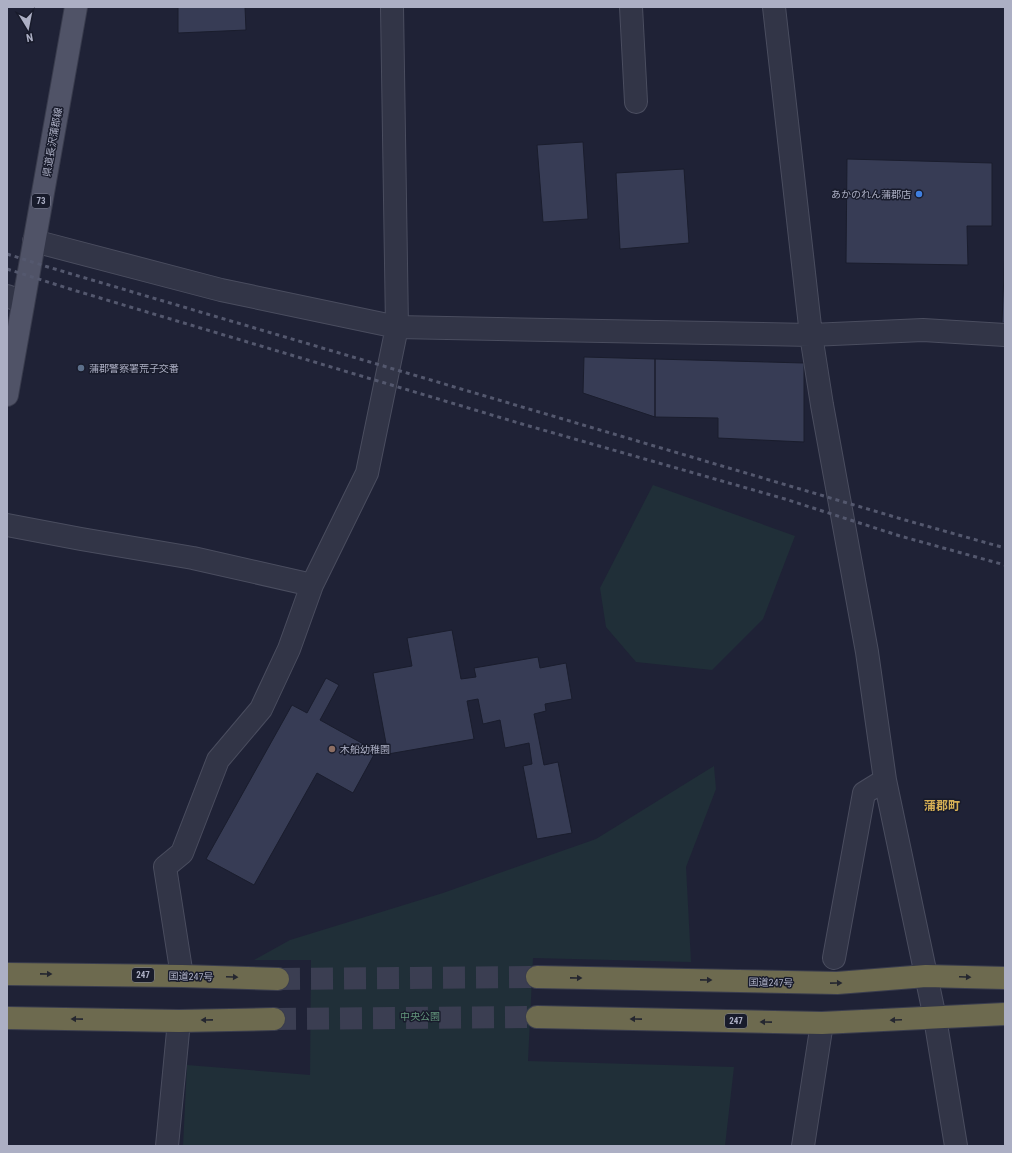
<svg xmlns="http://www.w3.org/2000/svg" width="1012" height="1153" font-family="'Roboto Condensed','Noto Sans JP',sans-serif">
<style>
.green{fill:#202f38}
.building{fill:#373c55;stroke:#1a1d2d}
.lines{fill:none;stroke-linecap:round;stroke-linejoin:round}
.highway-tunnel{stroke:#3b3e52;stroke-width:22;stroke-dasharray:22 11;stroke-linecap:butt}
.minor-casing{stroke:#4a4d5f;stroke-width:24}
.major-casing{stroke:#393c4d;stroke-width:24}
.highway-casing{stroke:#3a3d4e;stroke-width:24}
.minor{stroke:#323547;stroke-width:22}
.major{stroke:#505367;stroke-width:22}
.highway{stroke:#6d6a4f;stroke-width:22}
.rail{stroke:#54586e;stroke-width:3;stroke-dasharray:4 4;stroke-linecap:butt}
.oneway{fill:#252730}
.shop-dot{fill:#3f7fe0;stroke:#181b2b;stroke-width:1.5}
.service-dot{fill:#5c6f8a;stroke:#181b2b;stroke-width:1.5}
.education-dot{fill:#8d6e63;stroke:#181b2b;stroke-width:1.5}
.labels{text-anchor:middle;stroke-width:3;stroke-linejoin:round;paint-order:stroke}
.shield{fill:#181b2b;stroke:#808396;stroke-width:1}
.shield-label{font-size:9px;font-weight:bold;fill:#acafc4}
.street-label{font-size:10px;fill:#acafc4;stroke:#181b2b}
.poi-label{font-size:10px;fill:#acafc4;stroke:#181b2b;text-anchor:start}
.park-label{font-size:10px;fill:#63957c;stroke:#181b2b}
.quarter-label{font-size:12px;font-weight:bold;fill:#d6af55;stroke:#181b2b}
</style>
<rect width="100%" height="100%" fill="#1f2236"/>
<path class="green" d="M653 485 795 536 763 619 712 670 636 662 606 627 600 588Z
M714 766 716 789 686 867 691 962 533 958 528 1061 734 1067 725 1146H183L187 1065 310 1075 311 960H254L290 940 443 893 596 839Z"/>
<path class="building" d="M178 7H245L246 30 178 33Z
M583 142 588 219 543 222 537 145Z
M847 159 992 163V226H967L968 265 846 263Z
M684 169 689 243 620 249 616 173Z
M1005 249V323H1002Z
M584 357 655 359V417L583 393Z
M655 359 804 363V442L718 438V418L655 417Z
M452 630 461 679 476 677 474 668 538 657 540 668 566 663 572 699 545 704 546 711 534 714 544 765 558 762 572 833 537 839 523 766 532 764 529 743 505 748 500 720 483 724 478 699 467 701 474 739 388 754 373 673 412 666 407 638Z
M326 678 339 685 320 720 376 751 353 793 317 773 254 885 206 859 292 705 307 713Z"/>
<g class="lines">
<path class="highway-tunnel" d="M278 979 537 977
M274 1019 537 1017"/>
<g class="minor-casing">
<path id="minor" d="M631 7 636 102
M774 7 811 335 822 405 867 652 885 780 935 1018 956 1146
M34 241 221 290 397 327 811 335 923 330 1005 335
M7 296 23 302
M7 525 81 539 193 558 312 585
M834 958 864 793 885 780
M182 976 165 867 182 853 218 760 261 709 289 649 312 585 367 473 397 327 392 7
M167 1146 179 1021
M803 1146 822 1023"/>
</g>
<g class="major-casing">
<path id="major" d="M7 395 76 7"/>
</g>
<g class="highway-casing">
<path id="highway" d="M7 974 182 976 278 979
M537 977 837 983 926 976 1005 978
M537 1017 822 1023 1005 1014
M7 1018 179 1021 274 1019"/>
</g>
<use href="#minor" class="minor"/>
<use href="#major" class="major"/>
<use href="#highway" class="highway"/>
<path class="rail" d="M7 254 48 267 905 520 1005 548
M7 269 70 289 522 424 785 499 900 536 1005 565"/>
</g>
<defs><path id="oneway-solid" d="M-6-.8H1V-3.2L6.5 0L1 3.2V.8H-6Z"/></defs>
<g class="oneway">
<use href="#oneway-solid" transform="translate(46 974) rotate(1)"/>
<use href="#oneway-solid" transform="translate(232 977) rotate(2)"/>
<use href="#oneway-solid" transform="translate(965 977) rotate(2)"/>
<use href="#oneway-solid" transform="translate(576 978) rotate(1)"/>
<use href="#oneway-solid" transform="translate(706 980) rotate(1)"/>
<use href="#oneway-solid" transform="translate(836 983) rotate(-1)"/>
<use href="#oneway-solid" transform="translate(77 1019) rotate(-179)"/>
<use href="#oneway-solid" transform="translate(636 1019) rotate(-179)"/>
<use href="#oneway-solid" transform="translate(207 1020) rotate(179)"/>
<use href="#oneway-solid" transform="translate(896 1020) rotate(178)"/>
<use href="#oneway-solid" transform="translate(766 1022) rotate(-179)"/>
</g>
<circle class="shop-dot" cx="919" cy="194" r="4"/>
<circle class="service-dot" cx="81" cy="368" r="4"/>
<circle class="education-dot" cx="332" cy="749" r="4"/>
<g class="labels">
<g class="shield">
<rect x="32" y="194" width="18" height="14" rx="3"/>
<rect x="132" y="968" width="22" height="14" rx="3"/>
<rect x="725" y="1014" width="22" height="14" rx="3"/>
</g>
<g class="shield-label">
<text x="41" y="204">73</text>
<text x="143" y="978">247</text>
<text x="736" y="1024">247</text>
</g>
<g class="street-label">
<text transform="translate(52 142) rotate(-80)" y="4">県道長沢蒲郡線</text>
<text transform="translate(191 976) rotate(1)" y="4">国道247号</text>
<text transform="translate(771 982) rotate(1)" y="4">国道247号</text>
</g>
<g class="poi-label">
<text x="911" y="198" text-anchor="end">あかのれん蒲郡店</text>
<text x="89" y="372">蒲郡警察署荒子交番</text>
<text x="340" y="753">木船幼稚園</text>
</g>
<g class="park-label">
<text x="420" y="1020">中央公園</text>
</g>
<g class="quarter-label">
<text x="942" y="810">蒲郡町</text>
</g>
</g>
<rect width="1012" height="1153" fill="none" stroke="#acafc4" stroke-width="16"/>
<g transform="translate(28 28) rotate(170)" stroke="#181b2b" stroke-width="3" paint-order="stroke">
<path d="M0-3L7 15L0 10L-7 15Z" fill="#acafc4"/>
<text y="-6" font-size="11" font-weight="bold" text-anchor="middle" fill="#acafc4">N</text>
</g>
</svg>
